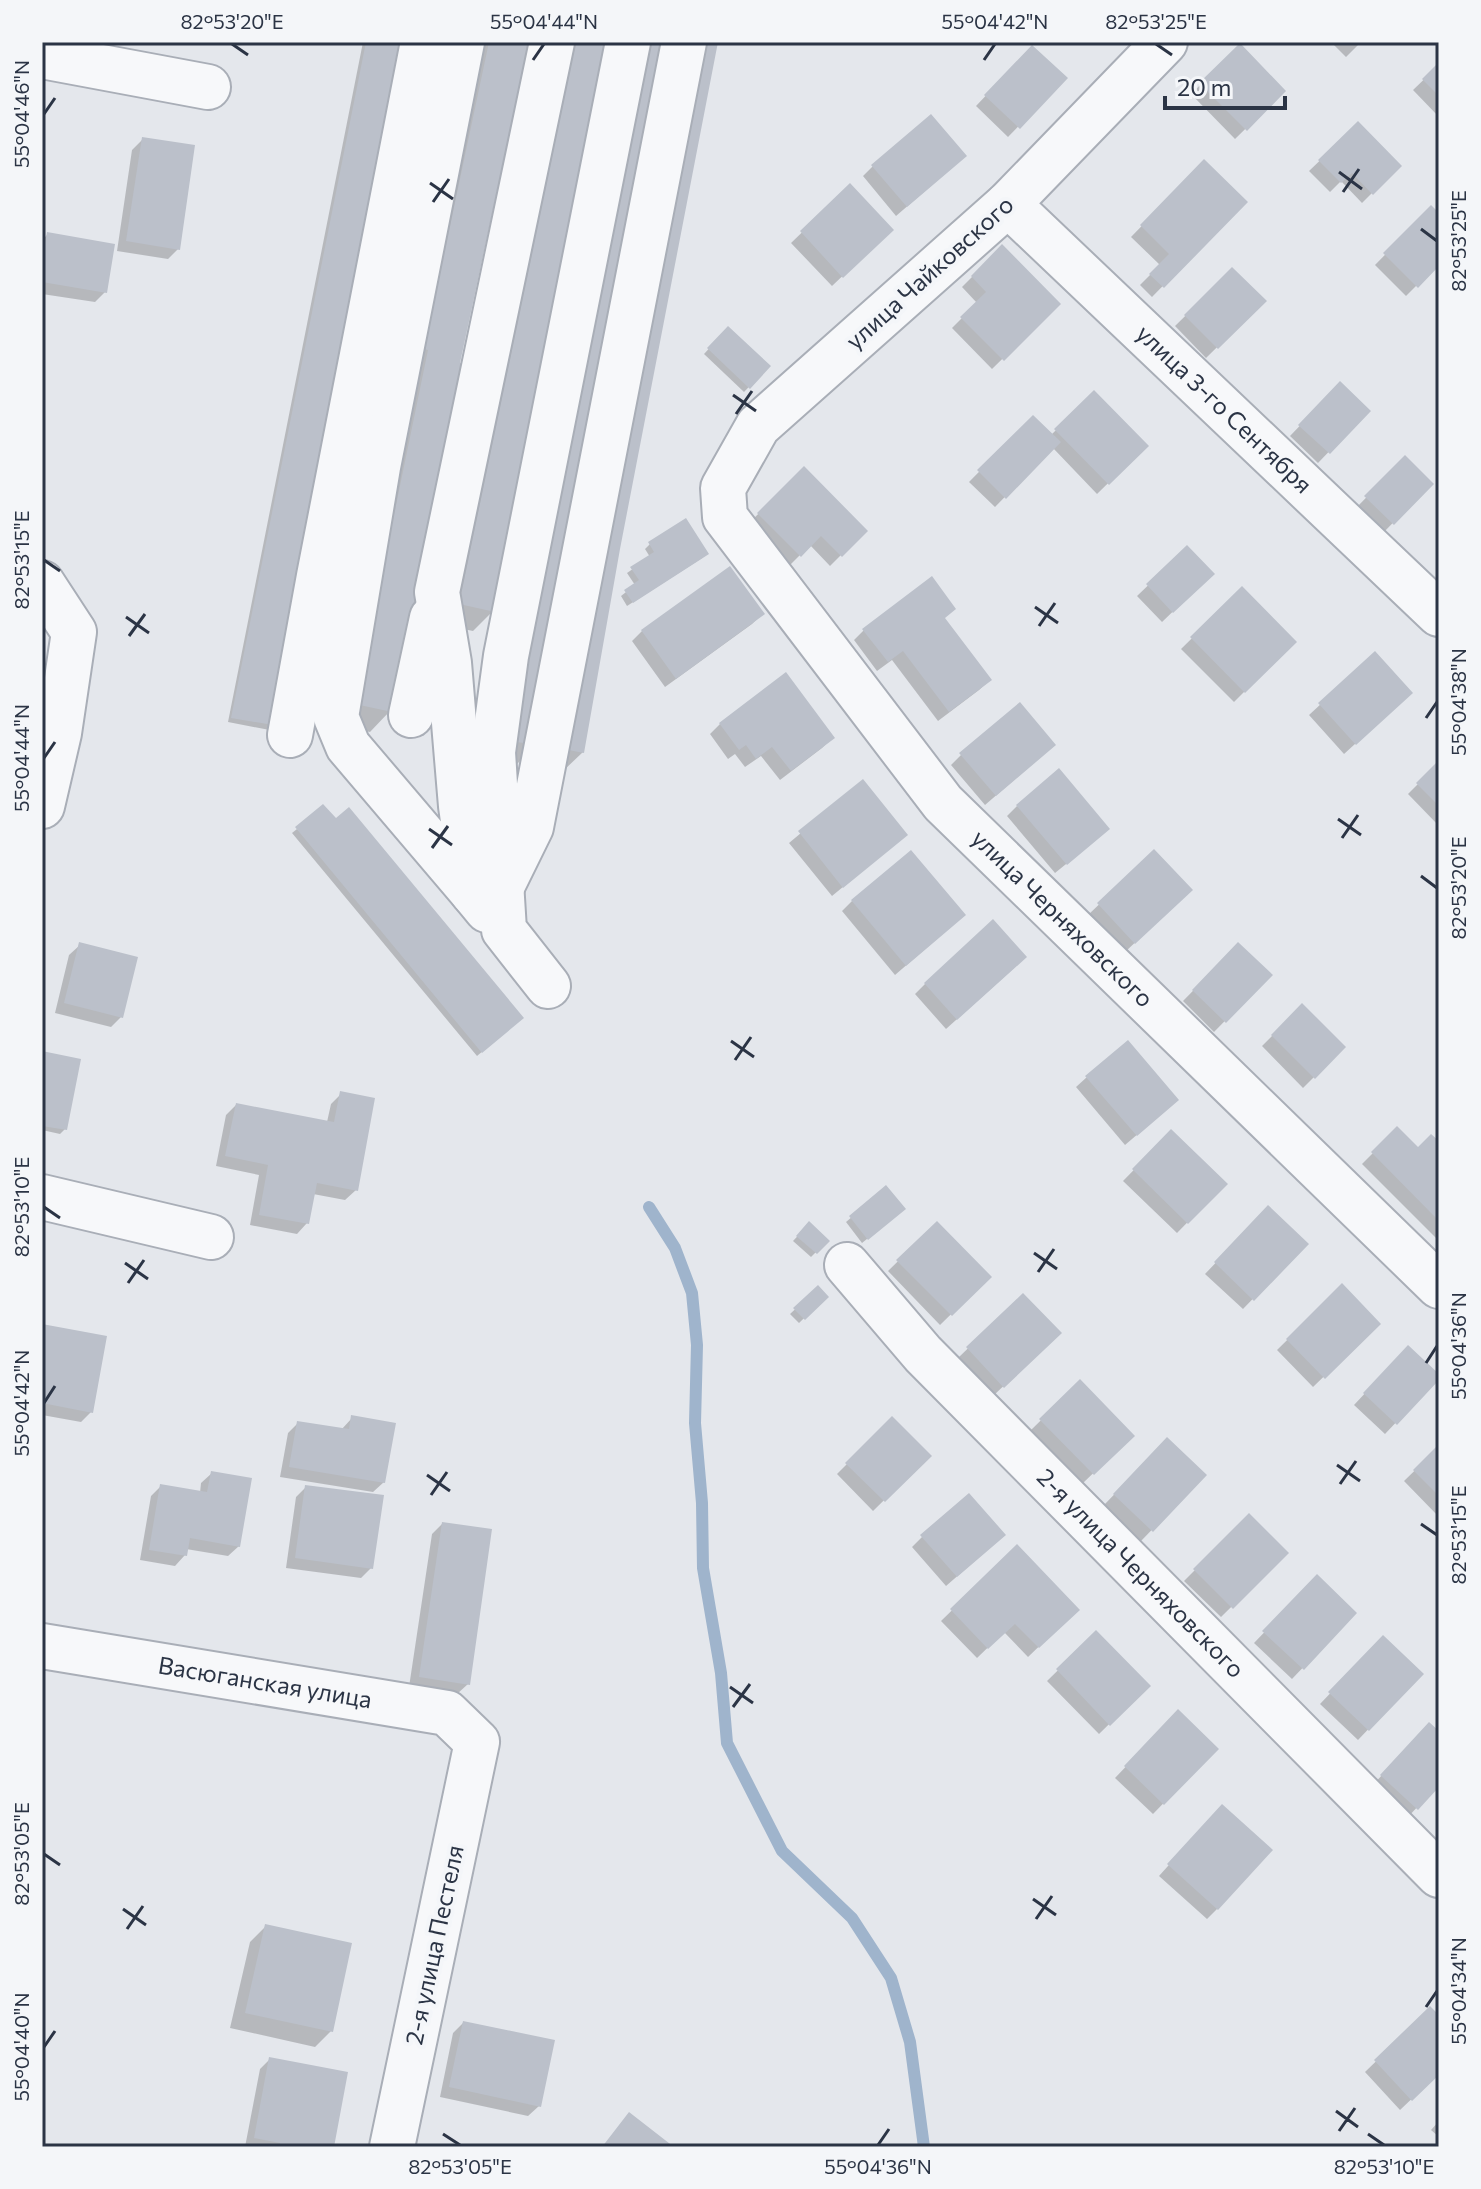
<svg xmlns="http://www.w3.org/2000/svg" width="1481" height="2189" font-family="Commissioner,sans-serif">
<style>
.shadow{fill:#0003}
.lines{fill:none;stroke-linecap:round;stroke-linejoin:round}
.stream{stroke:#9fb4cc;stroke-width:12}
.building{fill:#bbc0ca}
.minor-casing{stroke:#a9aeb7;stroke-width:48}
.minor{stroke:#f7f8fa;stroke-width:44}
.ticks{fill:none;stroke:#2b3445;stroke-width:3}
.labels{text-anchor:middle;stroke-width:8;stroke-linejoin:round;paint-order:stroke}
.street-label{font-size:24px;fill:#2b3445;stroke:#f4f6f9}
.neatline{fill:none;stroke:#2b3445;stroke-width:3}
.ticks-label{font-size:20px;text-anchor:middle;fill:#2b3445}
</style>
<rect width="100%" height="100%" fill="#e4e7ec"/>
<path class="shadow" d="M363 42H445L306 737 228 722Z
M474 42H526L458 365 390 711 370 732 336 724Z
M561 42H611L493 611 473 631 439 624Z
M635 42 537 744 516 765 490 761Z
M716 42 618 549 583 752 562 772Z
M1331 42H1361L1346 57Z
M1240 46 1284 91 1235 139 1191 94Z
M1032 47 1065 78 1008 137 976 106Z
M1439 65V117L1413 90Z
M1358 124 1399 166 1362 203 1341 181 1330 192 1309 171Z
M142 140 178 249 168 259 117 251 132 150Z
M1204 162 1245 202 1152 297 1140 285 1160 265 1131 237Z
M873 166H954L896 216 863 176Z
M850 186 891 230 832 286 791 243Z
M1431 208 1439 216V263L1406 296 1375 265Z
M48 234 105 292 95 302 42 294V240Z
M1002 247 1058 304 992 369 952 328 977 303 962 287Z
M1232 270 1264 301 1206 358 1175 326Z
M728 328 769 366 744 392 704 354Z
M1340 384 1368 411 1318 463 1290 436Z
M1094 393 1146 446 1097 494 1053 448 995 507 969 482 1033 417 1051 435Z
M1405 458 1431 484 1382 534 1356 508Z
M804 469 865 531 830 566 810 545 789 566 748 524Z
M650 544 702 558 627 606 621 596 635 585 627 573 650 557 645 549Z
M1187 548 1212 574 1162 622 1137 596Z
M1242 589 1294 642 1234 702 1181 649Z
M762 614 752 624 665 687 632 641 642 631Z
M944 619 990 680 979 690 938 721 892 660 877 671 854 640 864 630Z
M1375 654 1400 703 1344 754 1309 715Z
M720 724 832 738 822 748 780 780 761 756 745 767 735 754 728 759 710 734Z
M961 755H1043L985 805 951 765Z
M1439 763V826L1408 794Z
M862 782 906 835 832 896 789 843Z
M1017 806 1097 839 1055 873 1007 816Z
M297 829 516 1023 477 1056 292 833Z
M1154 852 1180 900 1124 953 1088 915Z
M852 901 953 925 895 975 842 911Z
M80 945 121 1017 111 1027 55 1013 69 955Z
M1238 945 1270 975 1214 1032 1183 1001Z
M1015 967 946 1029 915 994 925 984Z
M1302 1006 1343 1048 1303 1088 1262 1046Z
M42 1053 65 1129 60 1134 42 1130Z
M1087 1077 1166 1110 1125 1145 1076 1087Z
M341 1094 356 1190 345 1200 313 1194 307 1223 297 1234 250 1225 259 1175 216 1166 226 1115 236 1105 327 1122 331 1104Z
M1397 1129 1418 1150 1439 1144V1236L1437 1239 1362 1164Z
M1171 1132 1225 1184 1177 1233 1123 1181Z
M886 1188 898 1214 862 1243 846 1222Z
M1268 1208 1306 1244 1243 1309 1205 1274Z
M937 1223 989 1277 940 1325 888 1271Z
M809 1224 827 1241 811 1257 793 1241Z
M1342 1286 1378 1324 1313 1387 1277 1350Z
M818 1288 826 1297 799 1323 790 1314Z
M1023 1295 1059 1333 993 1396 957 1359Z
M42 1326 91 1412 81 1422 42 1415Z
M1398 1358 1439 1377 1385 1434 1354 1405Z
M1080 1382 1132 1436 1083 1483 1031 1430Z
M352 1418 384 1482 373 1492 280 1477 288 1433 298 1423 341 1430Z
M892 1419 929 1456 873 1511 837 1474Z
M1167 1440 1205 1475 1141 1541 1104 1505Z
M1439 1447V1517L1404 1481Z
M212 1473 239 1546 228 1556 186 1549 185 1555 175 1566 140 1560 151 1496 161 1486 200 1493 201 1483Z
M306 1487 371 1568 361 1578 286 1568 296 1497Z
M1249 1516 1286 1553 1221 1617 1184 1581Z
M442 1524 468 1684 457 1694 409 1687 432 1534Z
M922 1537 993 1545 946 1586 912 1547Z
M1017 1547 1077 1610 1028 1657 1004 1632 977 1658 941 1621Z
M1317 1577 1355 1613 1292 1679 1254 1643Z
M1096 1633 1148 1686 1099 1734 1047 1681Z
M1383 1638 1421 1674 1358 1740 1320 1704Z
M1178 1712 1216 1749 1153 1814 1115 1778Z
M1439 1734V1784L1406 1819 1371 1787 1419 1735Z
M1212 1817 1217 1909 1207 1919 1159 1876Z
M266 1926 331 2031 315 2047 230 2028 250 1942Z
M1430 2009 1439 2018V2073L1400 2110 1365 2072Z
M463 2023 539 2106 528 2116 440 2097 453 2033Z
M270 2059 332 2147H245L260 2069Z
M1439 2121V2137L1431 2130Z"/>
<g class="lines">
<path class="stream" d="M649 1207 675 1248 692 1293 697 1345 695 1423 702 1503 703 1568 721 1673 727 1743 782 1851 852 1918 891 1978 910 2042 924 2147"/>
</g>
<path class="building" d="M366 42H447L273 725 231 718Z
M489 42H529L460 363 464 364 392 712 355 704 428 350 424 349Z
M576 42H613L495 612 459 604Z
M649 42H674L539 745 509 741Z
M693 42H718L620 549 584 753 558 748Z
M1240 43 1286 91 1247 131 1199 83Z
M1032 45 1068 78 1020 129 984 95Z
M1439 62V96L1422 79Z
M931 114 967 156 907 207 871 165Z
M1358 121 1402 166 1373 195 1352 173 1341 183 1318 160Z
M142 137 195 145 180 250 126 241Z
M1204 159 1248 202 1164 288 1149 274 1169 254 1140 225Z
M850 183 894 230 843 278 800 231Z
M1431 205 1439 213V266L1418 288 1383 253Z
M47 232 115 244 107 293 42 282V260Z
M1002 244 1061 304 1004 361 960 317 986 292 971 276Z
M1232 267 1267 301 1218 349 1184 315Z
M728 326 771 366 750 389 707 348Z
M1340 381 1371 411 1330 454 1298 425Z
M1094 390 1149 446 1109 485 1054 429Z
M1033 415 1061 442 1006 499 977 470Z
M1405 455 1434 484 1394 525 1364 496Z
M804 466 868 531 842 557 821 536 801 557 757 513Z
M686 518 709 554 633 603 624 590 639 580 630 567 654 552 648 542Z
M1187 545 1215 574 1173 613 1146 584Z
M730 566 765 614 676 679 641 630Z
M932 576 956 609 945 618 992 680 949 712 903 651 888 662 862 629Z
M1242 586 1297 642 1245 693 1190 637Z
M1375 651 1413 693 1356 745 1318 703Z
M786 672 835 738 791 771 772 747 756 759 746 745 739 750 719 723Z
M1020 702 1056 745 996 796 959 753Z
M1439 760V806L1416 783Z
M1059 768 1110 829 1067 865 1016 805Z
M863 779 908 835 843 888 798 831Z
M323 804 336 818 349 807 524 1018 482 1053 295 827Z
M1154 849 1193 890 1135 944 1097 903Z
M911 850 966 915 906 966 851 900Z
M993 919 1027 957 957 1020 924 983Z
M79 942 138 957 123 1018 64 1003Z
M1238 942 1273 975 1226 1023 1192 990Z
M1302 1003 1346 1047 1315 1079 1271 1035Z
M1128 1040 1179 1100 1137 1136 1085 1076Z
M42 1051 81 1059 67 1130 42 1126Z
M340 1091 375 1098 358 1191 317 1183 309 1224 259 1215 268 1165 225 1156 236 1103 334 1122Z
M1397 1126 1418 1147 1431 1134 1439 1141V1221L1371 1152Z
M1171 1129 1228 1184 1188 1224 1132 1169Z
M886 1185 906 1209 868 1240 849 1216Z
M1268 1205 1309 1244 1254 1301 1214 1262Z
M809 1221 830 1241 817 1254 796 1236Z
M937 1221 992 1277 952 1316 896 1260Z
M1342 1283 1381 1324 1325 1379 1286 1339Z
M818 1285 829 1297 805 1320 793 1308Z
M1023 1293 1062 1333 1004 1388 966 1347Z
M42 1324 107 1336 93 1413 42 1403Z
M1408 1345 1439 1374V1380L1397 1425 1363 1393Z
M1080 1379 1135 1436 1094 1475 1039 1419Z
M351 1415 396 1423 385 1483 289 1467 297 1421 349 1429Z
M892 1416 932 1456 885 1502 845 1463Z
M1167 1437 1207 1475 1153 1532 1113 1494Z
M1439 1444V1496L1413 1470Z
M211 1471 252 1478 240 1547 190 1538 187 1556 149 1550 160 1484 207 1492Z
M305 1485 384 1495 373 1569 295 1558Z
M969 1493 1006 1535 957 1577 920 1535Z
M1249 1513 1289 1553 1233 1609 1193 1569Z
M442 1522 492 1529 470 1685 419 1677Z
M1017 1544 1080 1610 1039 1648 1015 1624 988 1649 950 1609Z
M1317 1574 1357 1613 1304 1670 1262 1631Z
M1096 1630 1151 1686 1110 1726 1056 1669Z
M1383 1635 1424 1674 1369 1731 1328 1692Z
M1178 1709 1219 1749 1164 1805 1124 1766Z
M1429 1722 1439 1731V1787L1418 1810 1380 1775Z
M1222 1804 1273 1850 1218 1910 1167 1864Z
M265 1924 352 1943 333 2032 245 2013Z
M1430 2006 1439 2015V2075L1412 2101 1374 2060Z
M463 2021 555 2040 541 2107 449 2087Z
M269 2057 348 2072 334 2147H280V2143L254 2138Z
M629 2112 674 2147H602Z"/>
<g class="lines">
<g class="minor-casing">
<g id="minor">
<path d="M462 42 378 467 336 717 348 746 473 893"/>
<path id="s1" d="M1165 42 1008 204 758 426 723 488 725 517 943 803 1439 1286"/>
<path d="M42 56 208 87"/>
<path id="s2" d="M1008 204 1439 614"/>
<path d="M42 583 74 632 59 733 42 806"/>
<path d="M411 715 432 618"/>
<path d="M290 735 319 576 423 42"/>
<path d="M502 886 531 827 684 42"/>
<path d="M487 910 473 893 461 806 449 663 437 592 552 42"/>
<path d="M548 986 504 930 493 752 506 656 628 42"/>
<path d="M42 1197 211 1237"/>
<path id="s3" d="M847 1265 923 1354 1439 1875"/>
<path id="s4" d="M42 1646 447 1713 477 1742 392 2147"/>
</g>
</g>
<use href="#minor" class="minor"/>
</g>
<path class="ticks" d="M232 44 248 55M1156 44 1172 55M533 60 544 44M984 60 995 44M44 114 55 98M1339 172 1362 189M430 183 453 199M1343 192 1359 169M433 202 449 179M1421 229 1437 241M733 395 756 411M736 414 752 391M44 560 60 571M1035 607 1058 623M126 617 149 633M1039 626 1055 603M129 636 145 614M1426 718 1437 702M44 758 55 742M1338 819 1361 835M429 829 452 845M1342 838 1358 815M432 848 448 826M1421 876 1437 888M731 1041 754 1057M735 1060 751 1037M44 1207 60 1218M1034 1253 1057 1269M125 1263 148 1279M1038 1272 1054 1249M128 1283 144 1260M1426 1363 1437 1346M44 1403 55 1386M1337 1465 1360 1481M427 1475 450 1491M1340 1484 1356 1461M431 1495 447 1472M1421 1524 1437 1535M730 1687 753 1703M733 1707 750 1684M44 1854 60 1865M1033 1899 1056 1915M123 1909 146 1925M1036 1919 1052 1896M127 1929 143 1906M1426 2007 1437 1991M44 2047 55 2031M1336 2111 1358 2127M1339 2131 1355 2108M443 2134 460 2145M1368 2134 1384 2145M878 2145 889 2129"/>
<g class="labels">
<g class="street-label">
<text transform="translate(930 273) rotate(-42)" y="8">улица Чайковского</text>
<text dy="8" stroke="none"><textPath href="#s2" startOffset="298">улица 3-го Сентября</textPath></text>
<text dy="8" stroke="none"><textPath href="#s1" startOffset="1186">улица Черняховского</textPath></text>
<text dy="8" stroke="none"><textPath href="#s3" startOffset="426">2-я улица Черняховского</textPath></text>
<text dy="8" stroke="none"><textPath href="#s4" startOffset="226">Васюганская улица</textPath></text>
<text transform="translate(435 1945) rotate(-78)" y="8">2-я улица Пестеля</text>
</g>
</g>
<rect width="1481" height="2189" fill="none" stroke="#f4f6f9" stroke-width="88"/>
<path d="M1165 96v12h120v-12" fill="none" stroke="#2b3445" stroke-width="4"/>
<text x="1177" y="96" font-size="24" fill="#2b3445" stroke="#f4f6f9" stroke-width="6" paint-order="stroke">20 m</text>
<rect x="44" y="44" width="1393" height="2101" class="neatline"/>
<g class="ticks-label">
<text x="232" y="29">82°53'20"E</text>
<text x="544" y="29">55°04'44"N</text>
<text x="995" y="29">55°04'42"N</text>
<text x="1156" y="29">82°53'25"E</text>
<text transform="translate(22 114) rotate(-90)" y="7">55°04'46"N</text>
<text transform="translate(1459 241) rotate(-90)" y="7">82°53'25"E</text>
<text transform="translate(22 560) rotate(-90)" y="7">82°53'15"E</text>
<text transform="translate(1459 702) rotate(-90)" y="7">55°04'38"N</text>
<text transform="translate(22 758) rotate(-90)" y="7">55°04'44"N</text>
<text transform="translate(1459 888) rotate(-90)" y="7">82°53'20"E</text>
<text transform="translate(22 1207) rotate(-90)" y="7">82°53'10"E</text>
<text transform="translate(1459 1346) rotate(-90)" y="7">55°04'36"N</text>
<text transform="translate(22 1403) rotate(-90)" y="7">55°04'42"N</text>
<text transform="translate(1459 1535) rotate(-90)" y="7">82°53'15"E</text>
<text transform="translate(22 1854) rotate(-90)" y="7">82°53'05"E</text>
<text transform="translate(1459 1991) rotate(-90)" y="7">55°04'34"N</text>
<text transform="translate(22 2047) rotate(-90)" y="7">55°04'40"N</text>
<text x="460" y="2174">82°53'05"E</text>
<text x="878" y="2174">55°04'36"N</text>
<text x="1384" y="2174">82°53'10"E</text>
</g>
</svg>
